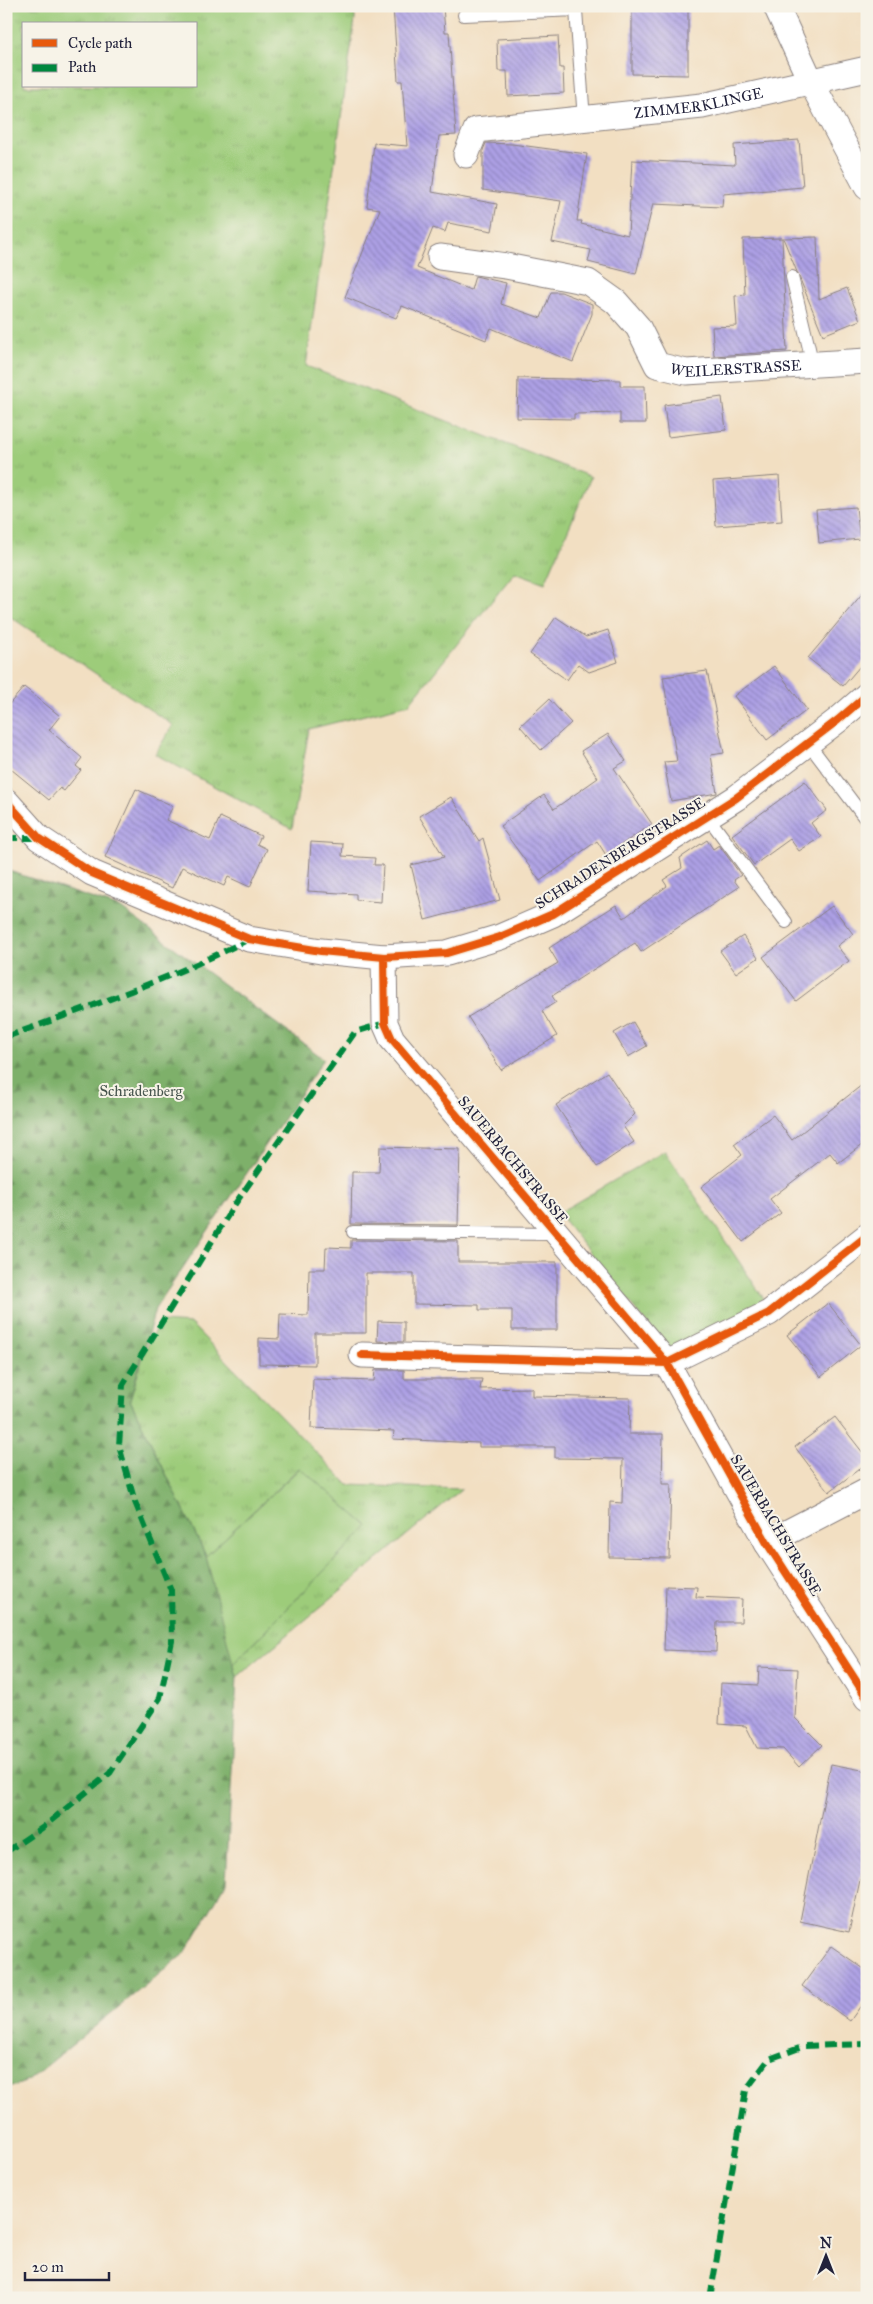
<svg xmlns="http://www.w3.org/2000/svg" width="873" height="2304" font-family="'IM FELL Great Primer',serif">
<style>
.grass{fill:url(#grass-tufts);stroke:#60775a;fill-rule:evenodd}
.forest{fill:url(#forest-firs);stroke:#506952}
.garden{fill:#9dcc7a;stroke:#60775a}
.building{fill:url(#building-back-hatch)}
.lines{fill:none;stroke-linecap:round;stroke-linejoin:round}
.service-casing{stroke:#8a807e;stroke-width:14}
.minor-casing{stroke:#8a807e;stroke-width:27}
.service{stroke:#fff;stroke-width:12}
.minor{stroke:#fff;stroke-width:25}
.quiet{stroke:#00873e;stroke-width:6;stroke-dasharray:12 6;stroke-linecap:butt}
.cycleway-casing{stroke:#f7f3e8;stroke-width:11}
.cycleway{stroke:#e8590c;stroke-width:8}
.labels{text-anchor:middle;stroke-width:4;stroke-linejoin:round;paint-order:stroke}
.street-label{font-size:15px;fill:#22223b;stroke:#f7f3e8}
.park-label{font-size:15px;fill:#47554e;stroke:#f7f3e8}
</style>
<defs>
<pattern id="grass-tufts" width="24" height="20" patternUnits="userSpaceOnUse" patternTransform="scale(1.25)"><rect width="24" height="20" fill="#9dcc7a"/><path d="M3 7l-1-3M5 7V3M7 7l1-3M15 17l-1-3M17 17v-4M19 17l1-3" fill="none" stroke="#87af6a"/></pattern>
<pattern id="forest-firs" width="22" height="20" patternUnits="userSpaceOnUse" patternTransform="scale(1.25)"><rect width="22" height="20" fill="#7eb06a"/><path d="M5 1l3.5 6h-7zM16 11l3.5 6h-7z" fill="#678f58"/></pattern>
<pattern id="building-back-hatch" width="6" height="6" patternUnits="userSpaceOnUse" patternTransform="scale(1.25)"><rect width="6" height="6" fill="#ada0e5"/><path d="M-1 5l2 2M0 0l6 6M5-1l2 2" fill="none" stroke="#8c82bb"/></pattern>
</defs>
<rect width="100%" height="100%" fill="#f7f3e8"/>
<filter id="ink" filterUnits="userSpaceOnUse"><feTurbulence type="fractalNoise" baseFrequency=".02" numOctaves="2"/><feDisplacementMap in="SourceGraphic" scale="10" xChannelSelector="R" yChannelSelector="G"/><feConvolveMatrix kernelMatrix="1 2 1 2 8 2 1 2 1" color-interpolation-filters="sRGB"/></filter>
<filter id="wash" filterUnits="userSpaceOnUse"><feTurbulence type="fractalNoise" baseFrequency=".0096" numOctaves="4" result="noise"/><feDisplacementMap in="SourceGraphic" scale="20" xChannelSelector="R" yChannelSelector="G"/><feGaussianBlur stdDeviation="1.12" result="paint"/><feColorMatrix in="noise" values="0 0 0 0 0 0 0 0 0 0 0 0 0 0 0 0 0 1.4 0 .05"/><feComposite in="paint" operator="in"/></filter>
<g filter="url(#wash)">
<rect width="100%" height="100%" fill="#f2dfc2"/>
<path class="grass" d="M6 6H354L355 19 306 366 591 477 545 583 515 572 409 704 309 729 292 829 155 754 173 725 6 614ZM24 24H196V86H24Z
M665 1151 766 1302 668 1350 558 1213Z
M160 1322 191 1324 348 1485 462 1489 237 1677 233 1664 368 1526 299 1468 206 1556 130 1400 145 1350Z"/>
<path class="forest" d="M6 870 121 908 324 1059 155 1309 130 1400 206 1556 237 1677 226 1883 185 1953 28 2081 6 2089Z"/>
<path class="garden" d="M300 1468 368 1526 233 1664 206 1556Z"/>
<g id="blocks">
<path class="building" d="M393 6H443L445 32H449L456 135 439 136 432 192 497 204 492 231 448 223 445 232 433 228 417 268 471 290 475 276 506 283 501 304 541 318 551 292H561L592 304V314L573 362 491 328 486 340 402 306 396 318 345 297 380 209 367 207 374 143 407 146 402 81H398Z
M632 6H688V75L632 74Z
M558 36 560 68H563L564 93 508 96 507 71H498L497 39Z
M799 140 803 187 723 194 722 207 653 204 636 274 588 262 591 250 552 242 561 201 483 190V150L486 143 512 144 587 154 577 221H582L581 224 628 235 632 160 735 165 734 145Z
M817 237 819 299 847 288 860 320 823 335 783 238Z
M782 238 787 351 714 356 712 327 737 326 735 296 745 295 743 239Z
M518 378 620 380V386H645L646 423H620V413L574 414V419L517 418Z
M722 397 726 430 668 437 664 405Z
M779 476 782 521 716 526 713 481Z
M856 507 860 539 819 543 816 510Z
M867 588V658L843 686 808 658Z
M556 617 586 637 608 630 618 662 589 672 578 664 567 680 530 654Z
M774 666 807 710 767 740 734 696Z
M707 671 724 753 711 755 717 793 671 801 664 762 677 761 663 677Z
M24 687 60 716 49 730 82 758 76 766 81 770 64 791 60 788 49 800 6 765V708Z
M549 699 571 723 541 750 520 726Z
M608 734 626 761 614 768 652 824 606 855 597 841 540 881 500 826 544 795 554 809 598 778 581 751Z
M805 781 827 810 811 823 821 837 799 851 790 839 754 865 732 835Z
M136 789 173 806 166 820 210 840 220 817 261 836 257 844 267 849 250 887 228 877 224 886 182 867 172 888 105 857Z
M451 797 479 841 483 838 500 900 425 920 411 865 444 857 419 816Z
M707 840 713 849 719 845 741 875 734 880 739 887 641 952 635 943 552 996 556 1002 542 1011 557 1036 501 1070 468 1017 558 963 549 948 616 905 624 918 667 886 663 880 682 868 680 858Z
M311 842 343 844 342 856 375 858 374 865H383L381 902 356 900V894L308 891Z
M832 906 853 934 837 946 849 961 796 1001 763 957Z
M743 936 758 958 736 973 720 951Z
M633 1022 647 1046 628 1057 614 1033Z
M607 1072 635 1114 623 1126 634 1142 597 1167 556 1105Z
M867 1081V1141L838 1163 830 1153 770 1199 781 1213 743 1242 701 1187 742 1155 734 1144 773 1115 792 1140Z
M380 1147 460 1149 458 1225 351 1224 352 1172H379Z
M351 1240 458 1241V1262H557V1330H512V1310H479V1305L414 1304V1273H366V1333H315V1365L259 1364V1338L279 1339 280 1314 308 1315 309 1269H325L326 1247 351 1248Z
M828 1303 861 1345 821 1377 787 1335Z
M378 1321 404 1322V1342L377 1341Z
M375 1370H404V1379H482L480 1389 532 1388V1396L630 1398 629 1434H663L662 1484H671L669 1558 609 1557 610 1502 622 1503 623 1459 555 1458V1447H479V1443L393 1439 394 1431 311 1428 313 1379 374 1381Z
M835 1417 867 1458V1463L829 1492 795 1447Z
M666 1586 697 1587 696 1597 742 1599 741 1622H717L716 1652 664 1650Z
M759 1667 798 1669 795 1718 822 1745 799 1767 783 1749 757 1748 746 1726 719 1724 721 1683 758 1685Z
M831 1764 867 1771V1847L849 1932 800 1921Z
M831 1946 867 1971V1997L850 2021 802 1986Z"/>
</g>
</g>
<g filter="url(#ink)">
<use href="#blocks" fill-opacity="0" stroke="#8a807e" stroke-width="1"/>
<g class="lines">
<g class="service-casing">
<path id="service" d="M464 15 576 10 584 120
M792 277 813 365
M808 743 867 821
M707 816 786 922
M353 1232 558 1234"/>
</g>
<g class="minor-casing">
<g id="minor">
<path d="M776 6 811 82 867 187"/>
<path id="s1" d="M466 155 476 130 702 106 867 69"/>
<path id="s2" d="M440 257 506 266 588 282 616 302 638 327 657 365 686 372 867 361"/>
<path d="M6 801 39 838 92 873 249 939 321 951 384 957 447 953 500 937 553 914 736 798 838 720 867 695"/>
<path d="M384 957 385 1023 392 1039 667 1363 767 1543 867 1698"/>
<path d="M362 1355 667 1363 769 1313 867 1236"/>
<path d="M767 1543 867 1491"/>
</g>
</g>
<use href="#service" class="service"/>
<use href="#minor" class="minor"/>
<path class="quiet" d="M6 838H39
M6 1037C88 1007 171 979 249 939
M6 1852 42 1828 110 1773 160 1698 172 1641 171 1590 135 1502 119 1446 123 1385 235 1204 355 1032 385 1023
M710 2298 746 2090 769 2059 805 2046 867 2044"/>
<g class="cycleway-casing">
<path id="cycleway" d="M6 801 39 838 92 873 249 939 321 951 384 957 447 953 500 937 553 914 736 798 838 720 867 695
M384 957 385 1023 392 1039 667 1363 767 1543 867 1698
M362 1355 667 1363 769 1313 867 1236"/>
</g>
<use href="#cycleway" class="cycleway"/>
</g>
</g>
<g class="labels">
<g class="street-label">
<text dy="5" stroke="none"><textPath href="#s1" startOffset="251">ZIMMERKLINGE</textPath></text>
<text dy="5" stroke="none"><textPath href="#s2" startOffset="340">WEILERSTRASSE</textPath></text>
<text transform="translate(620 853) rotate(-32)" y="5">SCHRADENBERGSTRASSE</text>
<text transform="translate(513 1160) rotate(50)" y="5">SAUERBACHSTRASSE</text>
<text transform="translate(776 1525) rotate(59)" y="5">SAUERBACHSTRASSE</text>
</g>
<g class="park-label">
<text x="141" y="1096">Schradenberg</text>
</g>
</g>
<rect width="873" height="2304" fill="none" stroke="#f7f3e8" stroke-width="25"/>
<rect x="22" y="22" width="175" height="65" fill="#f7f3e8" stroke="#a29fa3"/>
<rect x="32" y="39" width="25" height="8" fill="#e8590c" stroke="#a29fa3"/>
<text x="68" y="48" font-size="15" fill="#22223b">Cycle path</text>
<rect x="32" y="64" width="25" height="8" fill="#00873e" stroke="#a29fa3"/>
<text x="68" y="72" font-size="15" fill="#22223b">Path</text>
<g transform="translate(826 2256)" stroke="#f7f3e8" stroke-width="4" paint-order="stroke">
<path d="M0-4L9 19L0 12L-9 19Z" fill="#22223b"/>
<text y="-8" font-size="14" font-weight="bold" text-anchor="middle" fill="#22223b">N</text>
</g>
<path d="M25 2272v8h84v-8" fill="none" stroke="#22223b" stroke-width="2.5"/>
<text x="32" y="2272" font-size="15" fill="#22223b" stroke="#f7f3e8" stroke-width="4" paint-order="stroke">20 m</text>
</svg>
